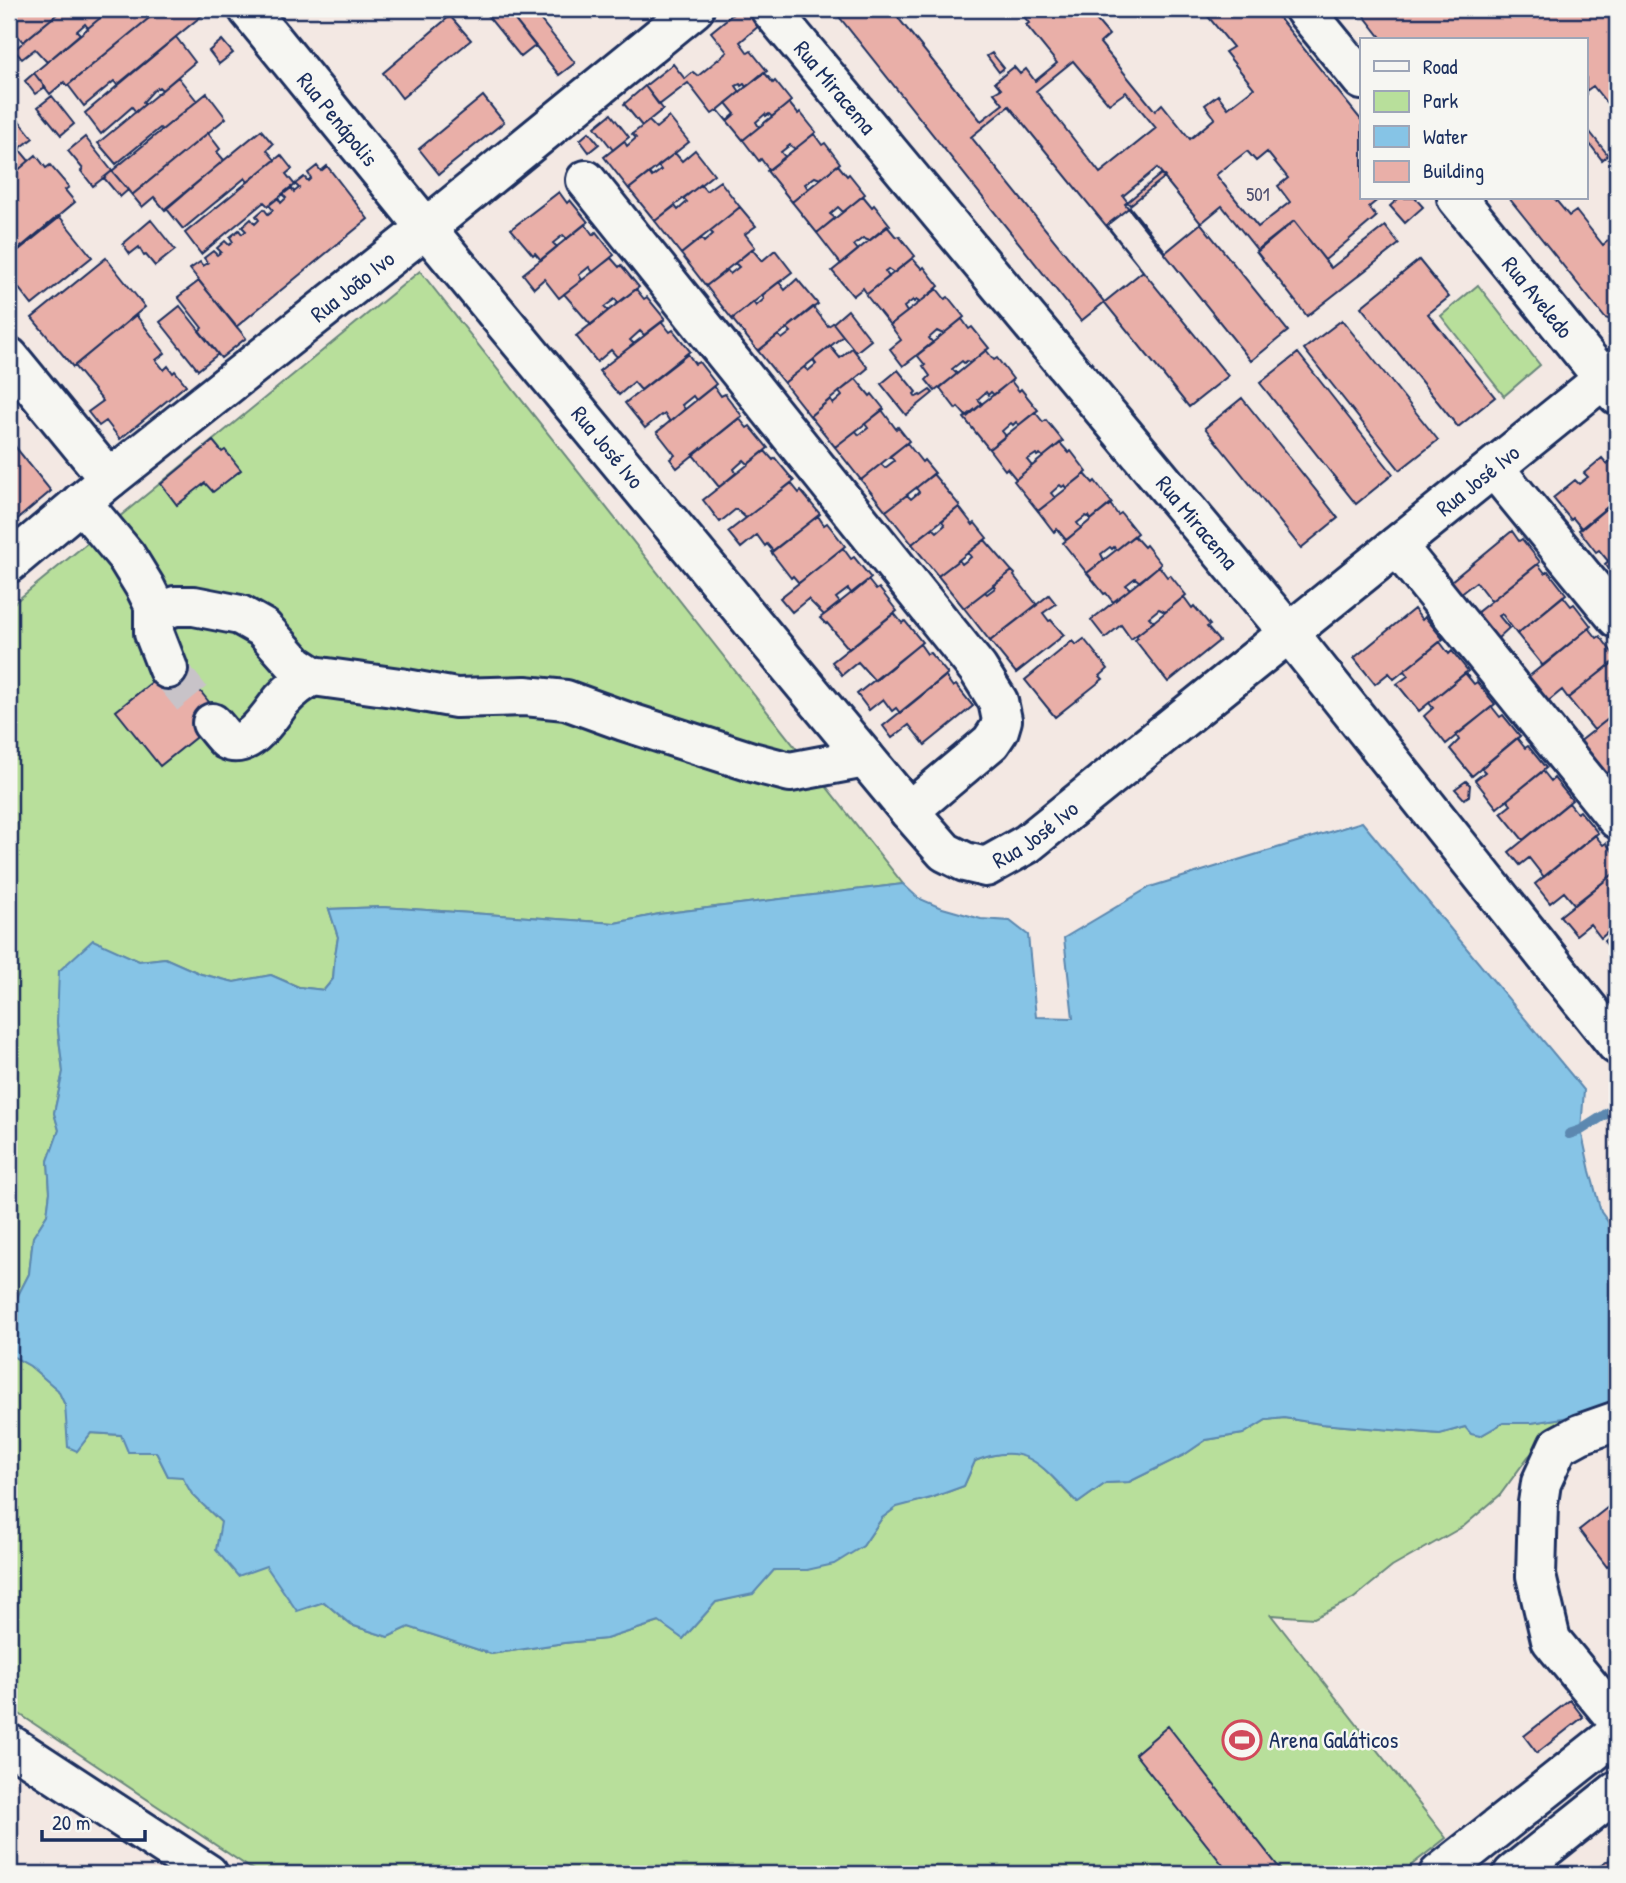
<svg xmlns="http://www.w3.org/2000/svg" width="1626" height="1883" font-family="'Patrick Hand',sans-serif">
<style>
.green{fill:#b8df9b;stroke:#6a877c;stroke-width:2}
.water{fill:#86c4e6;stroke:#5b88b0;stroke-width:2}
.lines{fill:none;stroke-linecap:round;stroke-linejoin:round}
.stream{stroke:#5b88b0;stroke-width:10}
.building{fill:#e9afa8;stroke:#1b2f5e;stroke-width:2;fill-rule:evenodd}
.minor-tunnel{stroke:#c8c3c8;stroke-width:38;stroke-dasharray:38 19;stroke-linecap:butt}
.minor-casing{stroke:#1b2f5e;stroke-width:44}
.major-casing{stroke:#1b2f5e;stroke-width:44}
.minor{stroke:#f6f6f2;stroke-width:38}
.major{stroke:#f6f6f2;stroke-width:38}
.labels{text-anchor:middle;stroke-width:5;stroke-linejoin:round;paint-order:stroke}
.number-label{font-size:19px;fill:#4e4f70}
.street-label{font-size:23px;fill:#1b2f5e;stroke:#f6f6f2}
.poi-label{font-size:23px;fill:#1b2f5e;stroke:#f6f6f2;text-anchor:start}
</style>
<rect width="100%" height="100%" fill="#f3e8e3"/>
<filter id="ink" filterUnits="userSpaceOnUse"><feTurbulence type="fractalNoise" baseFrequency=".0143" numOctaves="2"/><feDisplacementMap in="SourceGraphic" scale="14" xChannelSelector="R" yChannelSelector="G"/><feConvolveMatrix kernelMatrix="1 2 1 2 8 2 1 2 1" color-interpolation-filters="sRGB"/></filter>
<g filter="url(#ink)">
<path class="green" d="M420 271 903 884 659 914 615 923 383 907 329 909 338 937 335 955 333 979 324 990 299 987 271 975 234 982 201 974 165 958 139 961 93 941 57 1022 63 1072 54 1113 59 1130 48 1161 50 1192 47 1215 33 1237 29 1274 9 1313V607Z
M1478 285 1540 365 1504 396 1441 316Z
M9 1357H14L30 1366 58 1390 65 1405 67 1420 77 1451 91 1433 121 1435 156 1452 168 1476H182L192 1494 266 1566 324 1602 351 1625 388 1637 409 1627 491 1654 564 1643 606 1639 660 1622 683 1639 716 1602 753 1593 774 1570H807L863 1546 882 1518 897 1506 931 1498 964 1486 975 1461C992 1454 1017 1448 1034 1460 1050 1472 1063 1490 1078 1503L1106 1483 1129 1482 1184 1455 1206 1440 1243 1434 1266 1420 1284 1418 1321 1424 1439 1434 1465 1427 1480 1436 1503 1423H1531L1569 1417 1528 1457 1500 1495 1464 1526 1392 1567 1353 1599 1314 1618 1271 1615 1446 1838 1400 1874H259L9 1707Z"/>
<path class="water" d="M1362 822 1584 1090 1581 1130 1590 1171 1601 1212 1617 1234V1407L1608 1411 1531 1423H1503L1480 1436 1471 1434 1465 1427 1440 1434 1321 1424 1284 1418 1266 1420 1243 1434 1206 1440 1184 1455 1129 1482 1106 1483 1078 1503C1043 1469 1028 1439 975 1461L964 1486 931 1498 897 1507 882 1518 863 1546 834 1564 807 1570H774L753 1594 716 1602 683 1639 659 1622 606 1639 564 1643 491 1654 409 1627 388 1637 351 1625 324 1602 297 1611 266 1566 238 1576 216 1550 221 1522 192 1494 182 1477 168 1476 156 1452H128L121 1435 91 1433 77 1451 68 1447 65 1405 58 1390 30 1366 14 1357H9V1313L29 1274 33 1237 47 1215 50 1192 48 1161 59 1130 54 1113 63 1072 57 1022 59 971 93 940 139 961 165 958 201 974 234 982 271 975 298 987 324 990 333 979 335 955 338 937 329 909 383 907 615 923 659 914 903 884 918 898 939 907 981 919 1010 921 1028 935 1036 1017 1073 1018 1064 938 1150 887Z"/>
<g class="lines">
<path class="stream" d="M1569 1134 1581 1130 1617 1107"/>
</g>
<path class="building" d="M13 9H63L23 42 9 25V13Z
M63 9H111L88 28 85 24 77 31 80 34 47 62 35 49 22 59 14 50Z
M111 9H160L67 86 64 82 50 94 34 73Z
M160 9H202L205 13 117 85 114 81 84 106 68 85Z
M482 9H506L535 46 521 57Z
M506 9H542L546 13 539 18 575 63 559 75Z
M739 9H746L760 25 740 42 748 53 751 51 767 71 746 87 744 84 741 86 740 84 736 86 740 92 726 103 735 114 727 121 718 110 712 114 688 83 659 105 645 86 673 64 685 79 693 72 698 76 727 52 711 32Z
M833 9H1272L1362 121V198H1380L1369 207 1376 217 1325 260 1294 221 1258 251 1222 206 1166 252 1130 207 1107 225 1143 271 1081 321ZM992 53 1004 68 999 72 987 56ZM1157 168 1165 177 1130 205 1123 196Z
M891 9H1018L1029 23 1026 25 1057 63 1035 81 1026 69 1020 74 1014 67 995 82 1001 89 994 93 1003 104 981 121Z
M1087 9H1202L1233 47 1225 52 1254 88 1228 108 1218 95 1205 105 1215 118 1190 139 1162 104 1155 111 1100 43 1109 35Z
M1365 9H1617V320L1614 321 1605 318 1509 198H1586V139L1602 160 1608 155 1586 127V40H1383L1361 12Z
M450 16 471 40 402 98 383 73Z
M176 37 195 62 162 90 159 87 153 91 143 102 145 104 136 112 132 107 101 134 85 113Z
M222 40 233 53 219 64 209 51Z
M1073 61 1109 104 1126 92 1156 128 1100 173 1036 91Z
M764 72 773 83 775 81 791 101 772 117 769 114 766 116 765 114 756 122 759 127 743 140 718 110Z
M34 73 45 87 35 94 25 81Z
M178 77 197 101 162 130 160 128 116 164 98 143Z
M645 86 663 109 642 126 624 104Z
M1593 86 1617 116V233L1603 245 1576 211 1569 216 1554 198H1586V91Z
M207 93 226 118 132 195 112 171Z
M52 96 74 124 61 135 38 107Z
M483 96 504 122 439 174 419 149Z
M789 103 798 114 800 112 816 132 795 149 790 145 781 152 785 157 769 170 761 159 759 161 743 140Z
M1009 106 1228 376 1189 407 971 137Z
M9 108 33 138 19 149 29 161 9 178Z
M611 114 629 137 613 150 595 127Z
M669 117 689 142 629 189 604 157 624 141 627 146 636 138 632 134 649 121 656 128Z
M261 130 273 144 267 150 275 160 248 182 245 178 183 229 166 208Z
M589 132 599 144 589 152 580 140Z
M208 133 220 149 217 152 224 160 165 210 154 197 142 207 132 195Z
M814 134 822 145 825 143 840 163 820 179 815 177 805 184 808 189 792 202 767 171Z
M85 137 112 171 93 186 81 171 83 169 68 151Z
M695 150 714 174 655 221 629 189 649 173 652 177 661 170 658 166 675 153 682 161Z
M1247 151 1256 161 1267 152 1288 178 1278 186 1290 202 1258 227 1216 175Z
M36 155 46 168 50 165 69 187 65 190 75 202 9 257V178Z
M281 155 292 169 286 174 295 185 268 206 264 202 201 254 185 233Z
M838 165 847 176 849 174 865 194 843 212 838 207 830 214 835 218 817 233 792 202Z
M317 166 321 171 327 166 368 219 236 327 190 269 200 262 203 266 208 263 204 258 213 251 217 255 221 252 217 248 225 241 229 245 233 242 230 237 239 230 242 234 246 231 242 227 251 219 255 224 259 220 256 216 264 209 268 214 273 210 269 205 278 198 281 203 286 198 282 194 291 187 294 192 299 188 295 184 304 177 308 181 311 178 308 173Z
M112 171 128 190 120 197 104 178Z
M1161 174 1288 331 1251 361 1125 204Z
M720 181 740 207 681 254 655 221 675 206 678 210 687 202 683 198 701 185 706 191Z
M559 192 567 203 570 200 588 222 567 239 563 235 553 243 557 247 541 260 535 253 533 255 511 229Z
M863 196 872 207 874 205 890 225 869 241 863 238 854 245 858 250 841 264 817 233Z
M1399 198H1415L1423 207 1405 223 1390 206Z
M740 207 756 226 745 234 755 247 706 286 681 254 701 238 704 242 713 234 710 231Z
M60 217 92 257 32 305 10 277 13 274 9 269V258Z
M151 220 175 250 155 266 146 255 144 256 139 247 130 254 123 244Z
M1294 221 1331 268 1385 226 1399 244 1307 316 1256 251Z
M585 224 593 235 596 232 614 255 593 272 589 267 579 275 582 280 559 298 544 279 534 288 523 274Z
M887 226 896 237 899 236 915 256 894 273 888 269 885 271 889 277 867 294 863 288 853 296 832 271Z
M752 249 762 261 775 250 792 272 732 319 706 286 727 270 730 274 739 267 735 263Z
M106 258 145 307 73 367 32 318Z
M611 258 619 267 621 265 639 287 618 303 615 299 604 307 608 311 591 325 564 294Z
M912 258 922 269 924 267 939 286 919 303 917 300 914 302 913 300 904 307 907 312 890 325 866 295Z
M1419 260 1449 297 1428 314 1495 397 1458 427 1361 307Z
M797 279 818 304 758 351 732 319 753 302 756 306 764 299 762 295 779 282 785 290Z
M199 281 246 338 221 358 199 331 202 328 178 297Z
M636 289 644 299 647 297 665 319 644 335 640 331 630 340 634 344 617 357 611 350 597 362 576 336Z
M937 289 945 299 948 297 964 317 943 334 937 331 929 338 933 343 903 366 890 349 901 340 890 325Z
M180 306 218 354 198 370 160 322Z
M813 307 828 326 833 323 843 336 784 383 758 351 778 335 782 339 791 332 787 328Z
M848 310 871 340 856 352 833 323Z
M136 315 165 353 156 360 164 370 168 366 173 373 175 371 186 385 120 439 106 421 99 426 88 412 103 401 74 366Z
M962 319 969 329 972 327 989 348 970 363 967 361 964 363 962 361 952 369 957 374 935 391 926 380 930 376 923 366 925 365 917 355Z
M1342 320 1438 440 1400 470 1304 349Z
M662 322 670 332 673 330 690 351 641 390 634 382 619 395 599 371Z
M830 346 840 358 852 348 868 368 810 416 784 383 804 367 808 371 816 364 813 360Z
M986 350 994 360 997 358 1013 379 994 395 991 392 988 395 986 392 978 399 982 404 967 417 958 407 956 409 940 388Z
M1298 353 1393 474 1356 504 1260 383Z
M688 354 695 364 699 362 716 384 696 400 693 396 682 405 685 409 670 422 665 414 662 416 661 415 645 428 625 403Z
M898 370 916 392 914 394 916 397 920 395 921 396 930 390 933 393 906 415 881 384Z
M856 379 870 396 872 394 884 409 835 447 810 416 830 399 833 404 842 396 839 392Z
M1011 381 1019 391 1021 389 1038 410 1019 425 1016 422 1013 425 1011 423 1002 431 1006 436 989 449 964 418Z
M714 386 721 396 725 394 742 416 677 468 670 459 675 455 657 432Z
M1242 398 1338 518 1301 548 1205 428Z
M882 410 896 429 898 427 909 441 861 480 835 447 856 431 859 435 868 428 865 424Z
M1035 412 1043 422 1046 420 1063 441 1043 457 1040 454 1037 456 1036 454 1027 460 1032 466 1016 479 1007 468 1005 470 989 449Z
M739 418 747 428 750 426 768 448 748 464 744 460 734 469 736 473 719 487 693 455Z
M9 439 51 491 14 522 9 516Z
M213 441 222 452 225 450 241 470 213 492 205 483 177 505 161 484Z
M907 443 922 462 924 460 935 473 886 511 861 480 881 464 885 468 894 461 890 456Z
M1060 443 1069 453 1071 451 1087 472 1067 488 1065 485 1062 487 1060 485 1051 493 1055 498 1038 511 1014 481Z
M765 451 773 460 775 458 794 481 746 518 736 509 720 522 703 500Z
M1617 455V499L1582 529 1573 518 1571 520 1553 498 1575 480 1579 484 1588 477 1584 473 1602 458 1607 464Z
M933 474 960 506 912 544 886 511 907 495 911 499 919 492 916 488Z
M1085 474 1093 483 1095 481 1112 503 1091 520 1089 516 1087 517 1086 516 1077 523 1081 528 1066 540 1057 529 1054 532 1038 511Z
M791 483 799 493 801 491 820 514 773 551 767 544 765 546 757 535 741 548 728 532Z
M1617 499V554L1608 561 1599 550 1596 552 1579 530Z
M1110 504 1118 515 1121 513 1137 533 1116 550 1114 547 1112 549 1110 547 1101 554 1104 560 1087 573 1063 543Z
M959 507 973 525 975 523 987 538 938 576 912 544 933 528 937 532 945 525 942 521Z
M818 516 824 525 827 523 845 546 799 583 793 576 791 578 771 552Z
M1512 531 1519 541 1522 539 1540 562 1491 601 1476 582 1460 594 1450 582Z
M1134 536 1144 547 1146 545 1161 564 1140 582 1135 578 1126 585 1130 589 1113 602 1106 593 1104 594 1087 573Z
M985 540 1012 571 964 608 938 576 959 560 962 564 971 557 968 553Z
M843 548 851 559 854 557 871 578 852 594 848 589 836 598 840 603 824 615 808 599 792 612 780 598Z
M1617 554V579L1605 564Z
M1538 564 1545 573 1548 571 1566 594 1517 634 1502 614 1499 616 1509 628 1496 640 1475 614Z
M1159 566 1167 577 1170 575 1186 595 1165 612 1159 609 1149 617 1154 622 1131 639 1121 625 1105 638 1091 620Z
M1012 571 1015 574 1014 576 1037 605 990 641 964 608 985 592 987 594 995 588 993 585Z
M868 580 876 590 879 588 897 611 849 649 827 623 826 624 820 618Z
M1049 595 1056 604 1043 613 1049 621 1051 620 1064 635 1016 673 990 641Z
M1563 596 1571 606 1574 604 1591 626 1543 666 1517 634Z
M1184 597 1192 608 1194 606 1210 625 1207 627 1219 641 1168 682 1135 640 1138 638 1136 636Z
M1414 609 1422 620 1425 617 1443 639 1394 679 1389 673 1375 684 1354 658Z
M894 613 902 623 905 621 922 642 875 681 858 662 842 675 832 662Z
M1589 628 1597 638 1600 636 1617 659 1568 698 1562 690 1546 703 1527 678Z
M1084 639 1108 669 1100 676 1103 679 1055 717 1025 680 1072 641 1076 645Z
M1440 642 1449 654 1452 651 1468 671 1419 711 1397 684 1408 676 1404 671Z
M920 644 927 654 930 653 948 674 900 713 896 708 892 711 883 699 869 710 857 694Z
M1615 661 1617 663V712L1594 730 1568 698Z
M177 662 221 717 160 766 116 711Z
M1465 673 1474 684 1477 682 1495 704 1446 744 1424 716 1433 708 1429 703Z
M945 676 953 687 956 685 973 706 925 745 909 725 892 738 883 726Z
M1492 707 1500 717 1503 715 1520 736 1472 776 1450 749 1459 740 1456 735Z
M1617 712V765L1604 776 1578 743Z
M1517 738 1525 748 1528 746 1546 768 1497 808 1475 780 1485 772 1481 768Z
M1617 765V791L1604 776Z
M1543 771 1551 781 1554 778 1572 800 1523 840 1501 813 1511 805 1507 800Z
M1466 781 1470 785 1469 796 1464 799 1455 789Z
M1569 803 1577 813 1580 811 1598 833 1544 877 1529 858 1520 865 1509 852Z
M1595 835 1603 845 1606 843 1617 857V871L1575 905 1564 892 1550 903 1535 884Z
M1617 871V924L1601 938 1590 924 1576 935 1560 916Z
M1617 924V957L1604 941 1613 933 1610 930Z
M1617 1500V1559L1607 1567 1579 1530Z
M1570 1700 1583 1717 1537 1753 1524 1736Z
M1168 1726 1284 1874H1230L1135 1754Z
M1614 1857 1617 1863V1874H1588Z"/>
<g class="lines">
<path class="minor-tunnel" d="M168 669 212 723"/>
<g class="minor-casing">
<g id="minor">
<path id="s1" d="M248 9 426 228 909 811 945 852 965 862 986 867 1027 844 1617 368"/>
<path id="s2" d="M770 9 1289 633 1617 1045"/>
<path d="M1304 9 1362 80"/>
<path d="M586 180 978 669 998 701 1002 720 999 730 991 742 909 811"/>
<path id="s3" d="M1457 198 1617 395"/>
<path d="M9 357 109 479"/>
<path d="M1494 468 1617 618"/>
<path d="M81 502 126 556 145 587 154 605V633L168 669"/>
<path d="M1397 546 1617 819"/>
<path id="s4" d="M9 563 109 479 426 228 694 9"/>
<path d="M154 617 164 610 175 606H194L240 615 263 628 296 665 313 676C301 682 291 690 282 700 272 712 249 752 227 740 222 736 217 728 212 723"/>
<path d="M313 676 400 688 456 698 525 696 566 700 624 721 752 762 790 772 865 758"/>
<path d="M1617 1421 1580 1434 1558 1446 1541 1483 1538 1503 1536 1576 1551 1640 1617 1720"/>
<path d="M9 1744 208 1874"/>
</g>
</g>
<g class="major-casing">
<path id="major" d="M1439 1874 1617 1733
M1513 1874 1617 1791"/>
</g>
<use href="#minor" class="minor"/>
<use href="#major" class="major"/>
</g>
</g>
<defs>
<g id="stadium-ring" transform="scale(2.0125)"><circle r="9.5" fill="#f6f6f2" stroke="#d1495b" stroke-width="1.5"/><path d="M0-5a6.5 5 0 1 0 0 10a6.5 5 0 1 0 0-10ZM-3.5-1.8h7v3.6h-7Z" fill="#d1495b"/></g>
</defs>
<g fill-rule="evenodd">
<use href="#stadium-ring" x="1242" y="1740"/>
</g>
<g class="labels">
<g class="number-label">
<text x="1258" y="201">501</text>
</g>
<g class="street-label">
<text dy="8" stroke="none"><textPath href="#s2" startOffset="102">Rua Miracema</textPath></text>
<text dy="8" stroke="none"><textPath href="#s1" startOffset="142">Rua Penápolis</textPath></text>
<text dy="8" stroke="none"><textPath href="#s4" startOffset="441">Rua João Ivo</textPath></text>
<text dy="8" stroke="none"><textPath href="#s3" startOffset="128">Rua Aveledo</textPath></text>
<text dy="8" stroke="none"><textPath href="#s1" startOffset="567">Rua José Ivo</textPath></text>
<text dy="8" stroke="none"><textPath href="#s1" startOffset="1764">Rua José Ivo</textPath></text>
<text dy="8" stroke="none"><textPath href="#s2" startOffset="668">Rua Miracema</textPath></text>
<text dy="8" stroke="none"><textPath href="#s1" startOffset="1197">Rua José Ivo</textPath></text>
</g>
<g class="poi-label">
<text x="1269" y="1748">Arena Galáticos</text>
</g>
</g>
<rect width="1626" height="1883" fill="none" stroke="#f6f6f2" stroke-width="35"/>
<rect x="18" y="18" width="1591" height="1848" fill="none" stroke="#1b2f5e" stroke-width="2.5" filter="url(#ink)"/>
<rect x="1360" y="38" width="228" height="161" fill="#f6f6f2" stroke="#9ea6b7" stroke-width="2"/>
<rect x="1374" y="61" width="35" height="10" fill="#f6f6f2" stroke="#9ea6b7" stroke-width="2"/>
<text x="1423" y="74" font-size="21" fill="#1b2f5e">Road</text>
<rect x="1374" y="91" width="35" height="21" fill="#b8df9b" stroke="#9ea6b7" stroke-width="2"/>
<text x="1423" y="108" font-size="21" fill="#1b2f5e">Park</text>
<rect x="1374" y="126" width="35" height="21" fill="#86c4e6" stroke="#9ea6b7" stroke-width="2"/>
<text x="1423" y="144" font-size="21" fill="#1b2f5e">Water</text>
<rect x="1374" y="161" width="35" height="21" fill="#e9afa8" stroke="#9ea6b7" stroke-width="2"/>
<text x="1423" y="178" font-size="21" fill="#1b2f5e">Building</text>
<path d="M42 1830v10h103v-10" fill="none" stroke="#1b2f5e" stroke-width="3.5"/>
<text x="52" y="1830" font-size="21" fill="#1b2f5e" stroke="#f6f6f2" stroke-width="5" paint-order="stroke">20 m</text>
</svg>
